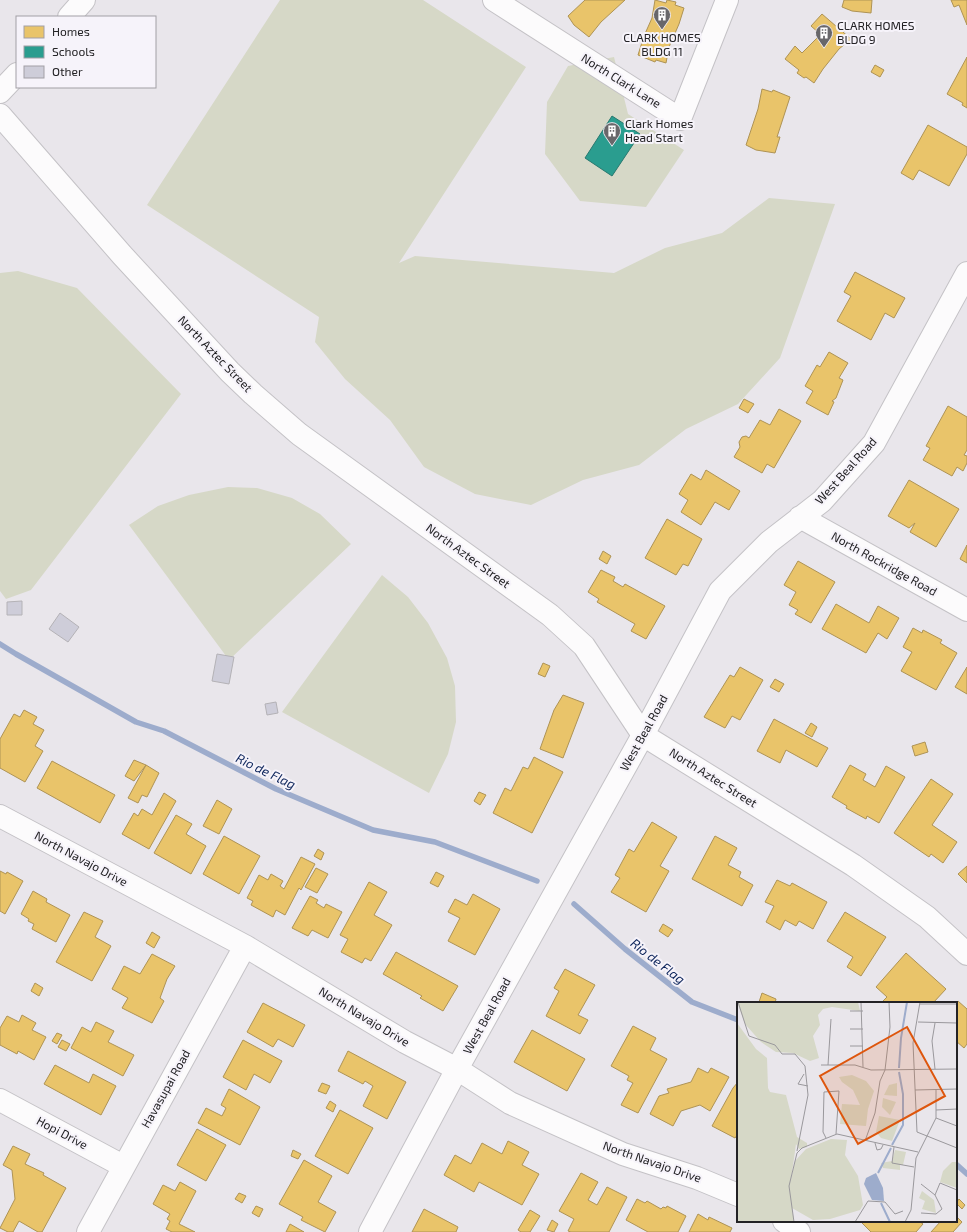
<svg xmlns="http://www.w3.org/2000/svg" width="967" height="1232" font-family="'Exo 2',sans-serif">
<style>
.green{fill:#d6d8c7}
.homes{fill:#e9c46a;stroke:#ae9355}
.schools{fill:#2a9d8f;stroke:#28786f}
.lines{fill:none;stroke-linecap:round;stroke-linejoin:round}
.stream{stroke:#9daccc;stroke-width:5.5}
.building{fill:#cecdd9;stroke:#b4b2b6}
.street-casing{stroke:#c4c2c6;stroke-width:24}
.secondary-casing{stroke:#c4c2c6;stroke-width:24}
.street{stroke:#fcfbfc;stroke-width:22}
.secondary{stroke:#fcfbfc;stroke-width:22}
.labels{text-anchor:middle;stroke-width:4;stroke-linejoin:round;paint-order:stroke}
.poi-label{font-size:12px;fill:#232225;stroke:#f6f3fa;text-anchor:start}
.street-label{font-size:12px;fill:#232225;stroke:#f6f3fa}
.water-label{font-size:13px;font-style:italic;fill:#0d255b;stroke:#f6f3fa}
.inset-river{fill:none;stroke:#9daccc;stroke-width:2}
.inset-road{fill:none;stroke:#9a989c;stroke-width:1}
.view{fill:#de560d;fill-opacity:0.15;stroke:#de560d;stroke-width:2}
.inset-edge{fill:none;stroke:#232225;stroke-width:2}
</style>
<rect width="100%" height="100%" fill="#e9e6eb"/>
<path class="green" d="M280 0H423L526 67 399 263 415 256 614 273 665 248 722 233 769 198 835 204 780 358 738 404 686 429 639 465 583 480 531 505 475 494 424 467 390 420 345 379 315 342 319 317 147 205Z
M614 57 628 114 684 150 646 207 580 201 545 154 547 102 568 66Z
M18 271 77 288 181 394 31 590 6 599 0 591V273Z
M228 487 257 488 292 498 320 514 351 544 229 660 129 525 158 506 189 495Z
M382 575 408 597 428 623 447 658 455 686 456 722 448 754 429 793 282 712Z"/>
<path class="homes" d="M585 0H625L601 22 589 37 574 25 568 16Z
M655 0 666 3 667 0 676 2 675 5 684 8 679 24 669 47 666 63 656 60 655 62 638 55 644 36 652 18Z
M844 0H872L871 13 852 11 842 7Z
M951 0H967V25L959 5 954 7Z
M822 14 837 27 838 25 845 31 843 32 851 39 839 49 823 69 814 83 806 77 804 78 797 73 799 70 785 59 795 46 802 53 819 36V33L811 26Z
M967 57V108L962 105 963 103 947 94Z
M875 65 884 70 880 77 871 72Z
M762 89 772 92 773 90 790 97 777 137H780L775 153 756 150 746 145 758 109Z
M928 125 967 147V154L949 186 919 170 913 180 901 173Z
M855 272 905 298 894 318 885 313 871 340 837 321 851 296 844 292Z
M829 352 848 363 839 378 843 380 836 398 832 401 834 402 828 415 806 403 813 391 805 386 817 365 820 367Z
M744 399 754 404 748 413 739 408Z
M948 406 967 417V450L964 455 967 456V463L963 471 957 467 952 476 923 460 930 448 926 446Z
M779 409 801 421 774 468 767 464 762 473 734 457 740 447 739 442 742 437 746 436 749 438 760 420 770 425Z
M706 470 740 491 729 510 715 502 701 525 681 512 688 500 679 494 691 474 701 480Z
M909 480 959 509 936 547 910 532 915 523 909 528 888 516Z
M667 519 702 539 688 566 683 564 676 575 645 558Z
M967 545V563L960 559Z
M603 551 611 556 607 564 599 559Z
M798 561 835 582 811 623 795 614 798 610 789 605 796 592 784 585Z
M601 570 615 577 613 581 623 587 625 584 665 606 646 639 631 631 635 624 597 602 599 599 588 592Z
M836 604 869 623 878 606 899 618 887 639 878 633 866 653 822 629Z
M913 628 922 633 923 630 942 640 940 643 957 653 936 690 901 671 912 652 903 647Z
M543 663 550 666 545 677 538 674Z
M740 667 763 680 740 720 732 716 725 728 704 717 730 675 734 677Z
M967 667V694L955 687Z
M775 679 784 684 779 692 770 687Z
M563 695 584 703 563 758 540 749 554 710Z
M24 710 37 717 33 724 44 730 35 746 43 751 25 782 0 768V739L14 714 20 717Z
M774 719 828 748 817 767 786 750 780 763 757 751Z
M811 723 817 727 812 737 805 733Z
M925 742 928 752 915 756 912 746Z
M534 757 563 772 532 833 493 813 505 788 511 791 523 767 528 769Z
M134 760 146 765 134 781 125 776Z
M52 761 115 795 100 823 37 788Z
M146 765 159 773 147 797 142 795 138 803 128 798Z
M850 765 866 774 863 780 875 787 886 766 905 777 879 823 867 816 866 819 846 808 847 806 832 797Z
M931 779 953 794 932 825 957 842 943 863 931 854 929 857 894 833Z
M479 792 486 795 480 805 474 801Z
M164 793 176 801 149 849 122 834 134 813 138 816 142 809 152 815Z
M217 800 232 809 219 834 203 826Z
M176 815 192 824 186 834 206 846 191 874 154 853Z
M652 822 677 837 660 866 669 871 646 912 611 892 620 878 615 875 629 849 634 852Z
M224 836 260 856 239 894 203 874Z
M715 836 737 848 728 865 741 872 739 877 753 885 742 906 692 879Z
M318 849 324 853 321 860 314 856Z
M301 857 315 864 301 890 299 888 285 915 276 910 273 917 251 905 253 901 247 898 259 875 268 880 271 874 283 881 280 886 284 889Z
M967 866V883L958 874Z
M316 868 328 874 317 893 305 887Z
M0 871 6 874 7 872 23 881 5 914 0 911Z
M436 872 444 876 438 887 430 883Z
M777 880 790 886 792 883 827 902 813 929 799 921 796 926 785 920 780 930 766 922 774 906 765 902Z
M369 882 387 892 374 915 392 925 371 961 365 958 362 963 341 952 348 939 340 935Z
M33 891 47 899 46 902 70 915 56 942 32 929 34 924 28 921 29 919 21 914Z
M473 894 500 909 475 955 448 941 460 918 448 912 455 899 467 905Z
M310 896 318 900 316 903 324 908 326 904 342 912 328 938 312 930 308 936 292 928Z
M84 912 103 921 95 937 111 946 92 981 56 962Z
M845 912 886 937 861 976 847 967 853 957 827 941Z
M663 924 673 930 668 937 659 931Z
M152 932 160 937 154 948 146 943Z
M396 952 458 986 443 1011 420 998 422 996 383 974Z
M906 953 946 989 933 1003H881L887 997 876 987Z
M152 954 175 966 167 979 160 998 164 1001 152 1023 122 1008 128 998 112 989 124 966 140 974Z
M565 969 595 985 578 1015 588 1020 580 1034 546 1016 559 991 554 988Z
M35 983 43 988 39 996 31 991Z
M762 993 776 999 775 1003 759 1002Z
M958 1001 967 1009V1044L964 1048 956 1041V1003Z
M263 1003 305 1025 293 1047 278 1039 273 1047 247 1032Z
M22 1015 36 1023 32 1030 46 1037 34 1060 18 1051 17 1054 0 1045V1028L7 1016 19 1022Z
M96 1022 114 1031 108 1042 134 1055 123 1076 71 1048 82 1027 91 1032Z
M633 1026 656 1038 650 1050 667 1059 638 1113 621 1105 633 1083 627 1080 629 1076 611 1066Z
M532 1030 585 1059 567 1091 514 1062Z
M57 1033 62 1035 57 1044 52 1041Z
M62 1040 70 1044 66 1051 58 1047Z
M243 1040 282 1061 270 1083 254 1074 246 1090 223 1077Z
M348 1051 406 1082 387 1119 363 1106 373 1086 365 1081 363 1084 338 1071Z
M55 1065 89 1083 93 1074 116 1086 101 1115 44 1084Z
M698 1068 708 1073 711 1068 729 1077 710 1111 700 1105 681 1111 673 1126 650 1114 659 1096 669 1093 667 1089 691 1082Z
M738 1082V1134L735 1138 712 1126 733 1088Z
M322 1083 330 1086 326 1094 318 1091Z
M229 1089 260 1107 240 1145 198 1123 206 1108 222 1116 226 1108 221 1105Z
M330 1101 336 1105 333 1112 326 1108Z
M340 1110 373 1128 348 1174 315 1156Z
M197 1129 226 1145 206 1181 177 1165Z
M508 1141 529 1152 522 1165 539 1174 522 1205 479 1182 474 1192 444 1175 455 1155 471 1164 482 1143 502 1154Z
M13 1146 30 1154 25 1164 44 1173 43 1175 66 1188 42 1232H38L19 1221 13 1232H8L0 1228 15 1199 12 1170 3 1165Z
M293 1150 301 1154 298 1159 291 1156Z
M304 1160 332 1176 318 1202 336 1212 325 1232 301 1220 303 1217 279 1204Z
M581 1173 598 1182 588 1200 597 1205 607 1187 627 1197 609 1232H571L568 1231 574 1219 559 1211Z
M180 1182 196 1191 179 1224 195 1232H172L166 1229 170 1221 167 1219 170 1214 153 1204 163 1185 175 1191Z
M239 1193 246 1196 242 1203 235 1199Z
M637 1199 645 1203 647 1201 661 1209 663 1207 666 1208 667 1206 686 1216 678 1232H648L626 1220Z
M959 1199 965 1205 962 1209 956 1203Z
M256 1206 263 1209 259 1217 252 1213Z
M424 1209 458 1227 456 1232H412Z
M530 1210 540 1216 530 1232H521L518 1230Z
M698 1214 708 1220 709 1217 732 1228 730 1232H689Z
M956 1216 962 1222 953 1232H931L941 1221H956Z
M552 1220 558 1224 554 1232 547 1230Z
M860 1221H919L923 1224 916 1232H871Z
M290 1224 304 1232H286Z"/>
<path class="schools" d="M612 116 640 134 612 176 585 158Z"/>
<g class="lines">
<path class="stream" d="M0 644 16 654 136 722 164 731 276 789 373 830 435 842 537 881
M574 904 625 949 692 1002 738 1020
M956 1164 967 1174"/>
</g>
<path class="building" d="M22 601V615H7V602Z
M60 613 79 627 68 642 49 629Z
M217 654 234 657 229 684 212 681Z
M276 702 278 713 267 715 265 704Z"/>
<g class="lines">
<g class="street-casing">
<path id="street" d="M494 0 680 119 727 0
M0 115 122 255 230 372 253 394 299 434 550 615 584 646 643 735 853 865 927 917 967 954
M800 517 967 610
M0 816 245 946 405 1042 457 1069 510 1103 623 1154 697 1178 738 1195
M0 1100 123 1166
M784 1221 799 1232
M88 1232 245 946
M370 1232 457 1069 643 735 720 591 769 542 822 501 874 443 967 273"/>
</g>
<g class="secondary-casing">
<path id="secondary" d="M69 17 84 0
M0 92 17 74"/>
</g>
<use href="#street" class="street"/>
<use href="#secondary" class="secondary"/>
</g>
<defs>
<g id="building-pin" transform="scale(0.9)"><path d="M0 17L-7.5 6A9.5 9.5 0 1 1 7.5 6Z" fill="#68676a" stroke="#f6f3fa"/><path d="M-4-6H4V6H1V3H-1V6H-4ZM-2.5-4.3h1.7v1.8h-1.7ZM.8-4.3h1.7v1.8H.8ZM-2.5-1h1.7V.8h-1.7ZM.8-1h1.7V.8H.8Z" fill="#fff"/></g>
</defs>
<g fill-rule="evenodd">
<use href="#building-pin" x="662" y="15"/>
<use href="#building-pin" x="824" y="33"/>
<use href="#building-pin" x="612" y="131"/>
</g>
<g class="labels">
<g class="poi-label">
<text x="837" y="30">CLARK HOMES<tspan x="837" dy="14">BLDG 9</tspan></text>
<text x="662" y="42" text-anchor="middle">CLARK HOMES<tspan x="662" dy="14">BLDG 11</tspan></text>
<text x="625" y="128">Clark Homes<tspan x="625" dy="14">Head Start</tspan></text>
</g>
<g class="street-label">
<text transform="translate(621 81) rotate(32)" y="4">North Clark Lane</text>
<text transform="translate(215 354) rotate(46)" y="4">North Aztec Street</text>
<text transform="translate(846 471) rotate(-48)" y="4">West Beal Road</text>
<text transform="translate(468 556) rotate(36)" y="4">North Aztec Street</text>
<text transform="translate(884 564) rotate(29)" y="4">North Rockridge Road</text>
<text transform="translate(644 733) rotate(-61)" y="4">West Beal Road</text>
<text transform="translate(713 778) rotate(32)" y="4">North Aztec Street</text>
<text transform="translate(81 859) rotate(28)" y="4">North Navajo Drive</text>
<text transform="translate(487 1016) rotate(-61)" y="4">West Beal Road</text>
<text transform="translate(364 1017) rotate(31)" y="4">North Navajo Drive</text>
<text transform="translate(166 1089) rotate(-61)" y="4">Havasupai Road</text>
<text transform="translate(62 1133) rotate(28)" y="4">Hopi Drive</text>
<text transform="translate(652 1162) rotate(19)" y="4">North Navajo Drive</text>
</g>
<g class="water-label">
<text transform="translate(266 771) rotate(26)" y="5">Rio de Flag</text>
<text transform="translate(658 961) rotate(38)" y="5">Rio de Flag</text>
</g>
</g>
<g transform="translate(737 1002)">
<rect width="220" height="220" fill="#e9e6eb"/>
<path d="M0 0H121L123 9 95 5 86 7 81 13 83 23 76 34 82 56 73 59 56 51 39 50 24 40 8 22ZM0 21 19 47 30 56 31 86 33 90 49 93 60 135 70 141V145L62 147 59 142 54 178 58 159 69 147 94 137 110 138 108 153 121 174 126 203 123 208 93 217 76 218 55 206 57 220H0ZM115 73 129 79 137 89 131 107 129 124 103 122 105 102 123 103 116 88 105 80 102 75ZM160 81V94L147 93 152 83ZM146 96 159 100 153 113 145 105ZM142 114 163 118 155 139 144 136 139 130ZM158 148 169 150 166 163H163V168L146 166 144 161 155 159ZM215 160H220V186L203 180 206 169ZM185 189 197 198 199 211 185 207 188 199 182 196Z" fill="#d6d8c7"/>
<path d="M139 171 146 186 147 199 135 198 127 182 129 176Z" fill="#9daccc"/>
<path class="inset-river" d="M162 66 164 36 170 0M155 143 166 123V92L162 70M141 171 154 146M144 201 153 220"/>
<path class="inset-road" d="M1 0 12 34 38 43 45 52H58L68 64 71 93 60 149M124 0 126 65M183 0 176 41 180 130 220 146M183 2H220M113 9H126M181 20 220 21M198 21 195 39 198 67M113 27H126M113 44H126M84 63H118L134 68 220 67M91 63 94 17M67 72 61 82 71 84M178 88 220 87M199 108 220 107M199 116 220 124M89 136 86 130 87 90 102 89 99 132M128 139 138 111 143 79 148 68 153 25 152 0M138 141 140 148 144 147 146 143M157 145 155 161 177 165M198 193 203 181 220 188M184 211 199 212 205 207 198 193 184 182M57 220 52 184 60 151 65 146 100 132 181 150M118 220 131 199 148 200 158 212 166 209M168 220 174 208 179 156 199 116V88"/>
<path class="view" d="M170 25 208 94 121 142 83 74Z"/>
<rect width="220" height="220" class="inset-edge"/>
</g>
<rect x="16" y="16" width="140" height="72" fill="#f6f3fa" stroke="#a29fa5"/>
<rect x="24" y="26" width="20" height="12" fill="#e9c46a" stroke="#a29fa5"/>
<text x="52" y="36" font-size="12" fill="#232225">Homes</text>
<rect x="24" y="46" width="20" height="12" fill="#2a9d8f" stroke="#a29fa5"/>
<text x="52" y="56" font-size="12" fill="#232225">Schools</text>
<rect x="24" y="66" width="20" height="12" fill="#cecdd9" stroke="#a29fa5"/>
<text x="52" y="76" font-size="12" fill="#232225">Other</text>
</svg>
